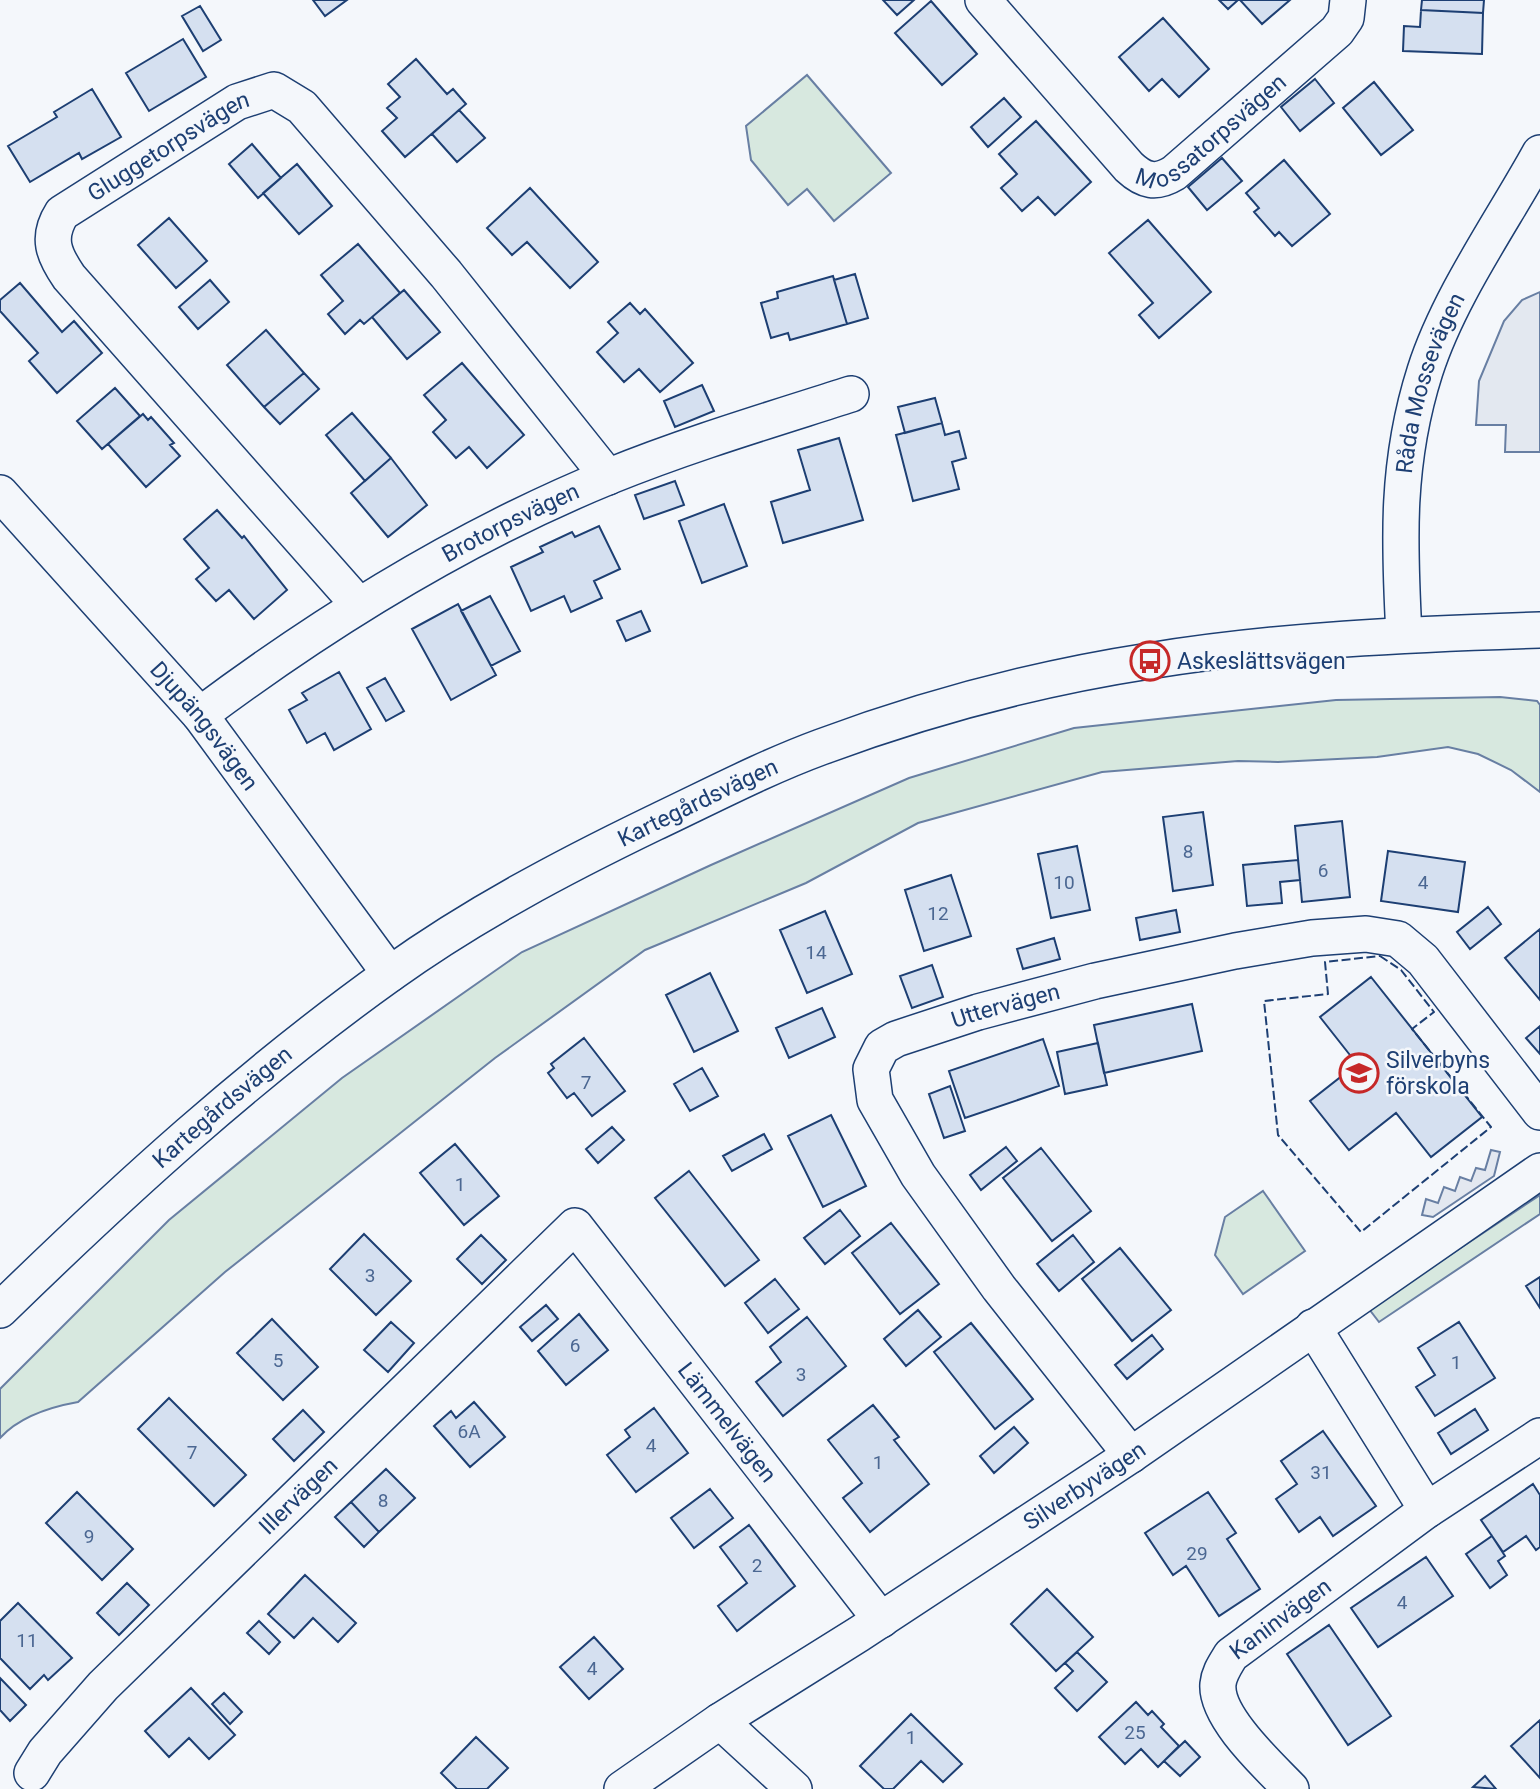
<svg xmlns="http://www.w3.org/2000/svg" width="1540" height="1789" font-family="Roboto,sans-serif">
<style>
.green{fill:#d7e8df;stroke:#687fa3;stroke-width:2}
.parking{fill:#e3e8f0;stroke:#687fa3;stroke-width:2}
.building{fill:#d5e0f0;stroke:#1d3f73;stroke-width:2}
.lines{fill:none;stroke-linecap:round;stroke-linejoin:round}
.minor-casing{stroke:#1d3f73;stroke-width:38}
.minor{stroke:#f4f7fb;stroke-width:35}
.fence{stroke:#1d3f73;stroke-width:2;stroke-dasharray:9 3.5;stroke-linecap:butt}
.labels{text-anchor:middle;stroke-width:5;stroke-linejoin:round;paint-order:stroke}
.number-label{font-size:19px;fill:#4b6792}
.street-label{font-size:23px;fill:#1d3f73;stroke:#f4f7fb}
.poi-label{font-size:23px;fill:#1d3f73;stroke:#f4f7fb;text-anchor:start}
</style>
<rect width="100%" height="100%" fill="#f4f7fb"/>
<path class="green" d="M807 75 891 173 834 221 807 189 788 205 751 160 746 126Z
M1500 697 1537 701 1540 705V792L1511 770 1478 754 1448 747 1377 757 1278 762 1238 761 1102 772 918 823 806 883 645 950 495 1058 225 1272 78 1402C50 1407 20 1416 0 1438V1389L169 1220 342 1078 522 952 711 865 909 778 1074 728 1336 700Z
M1263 1191 1305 1251 1243 1294 1215 1255 1225 1217Z
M1540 1195V1214L1379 1322 1369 1309Z"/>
<path class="parking" d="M1540 292V452H1505L1506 425H1476L1479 381 1504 321 1522 300Z
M1491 1150 1500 1152 1494 1176 1433 1217 1422 1215 1426 1199 1438 1203 1444 1187 1455 1191 1460 1177 1471 1181 1476 1168 1485 1170Z"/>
<path class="building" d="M313 0H347L325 16Z
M883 0H914L897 15Z
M1219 0H1238L1228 9Z
M1240 0H1290L1262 24Z
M1422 0H1484L1483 13 1421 10Z
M931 1 977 54 942 85 895 33Z
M200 6 221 40 203 51 182 16Z
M1421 10 1483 13 1482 54 1403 51 1404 26 1420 27Z
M1163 18 1209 69 1179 97 1162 79 1149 91 1119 57Z
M183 39 206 77 149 111 126 73Z
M416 59 447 94 453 89 466 104 405 157 382 131 397 118 387 108 400 97 388 84Z
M1315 79 1334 103 1300 131 1281 107Z
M1374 82 1413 130 1381 155 1343 108Z
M92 89 121 137 82 159 79 153 30 182 8 146 57 117 54 112Z
M1004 98 1021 117 988 147 971 127Z
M459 110 485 138 457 162 432 134Z
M1036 121 1091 182 1055 215 1038 197 1022 211 1001 188 1017 174 999 154Z
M252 144 281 178 258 198 229 164Z
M1222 158 1242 181 1207 210 1188 187Z
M1284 160 1330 214 1292 246 1279 232 1275 236 1254 212 1259 208 1246 193Z
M297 164 332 206 299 234 263 193Z
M530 188 598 262 570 288 527 242 512 255 487 228Z
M169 218 207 261 176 288 138 245Z
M1148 220 1211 292 1159 338 1139 315 1153 303 1109 253Z
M358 244 400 293 364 324 360 320 345 334 328 314 343 301 321 275Z
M855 274 868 318 847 324 834 280Z
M833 276 847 324 790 340 788 333 771 338 761 303 778 298 777 292Z
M210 280 229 302 198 329 179 307Z
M20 283 62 332 74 321 102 353 57 393 29 361 38 353 0 311V300Z
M404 290 440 332 407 359 372 317Z
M630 303 640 314 645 309 693 363 660 392 639 369 624 382 597 352 618 333 608 322Z
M266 330 304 373 264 407 227 365Z
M462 363 524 435 487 468 469 447 456 458 433 432 446 420 424 395Z
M304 373 319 389 280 424 264 407Z
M702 385 714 411 675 427 664 401Z
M115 388 140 416 102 449 77 421Z
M935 398 942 423 905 433 898 407Z
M352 413 391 458 365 481 326 435Z
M143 414 148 420 151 417 174 443 170 445 180 456 146 487 108 444Z
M942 423 945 435 959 431 966 458 952 462 959 489 913 501 896 435Z
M839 438 863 520 783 543 771 502 810 490 798 450Z
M391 458 427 505 388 537 351 493Z
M675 481 684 505 644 519 635 495Z
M724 504 747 566 702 583 679 521Z
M217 510 242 538 244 536 287 590 254 619 229 590 216 601 196 579 209 568 184 539Z
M599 526 620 569 594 581 602 598 571 612 564 596 531 611 511 567 543 552 540 547 572 532 575 537Z
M490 596 520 651 491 666 461 611Z
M458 604 496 675 451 700 412 629Z
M641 611 650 631 626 641 617 621Z
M339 672 371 729 334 750 325 733 307 743 289 710 307 700 302 693Z
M385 678 404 711 386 721 367 688Z
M1203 812 1213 885 1173 891 1163 817Z
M1342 821 1350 897 1302 902 1295 826Z
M1077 846 1090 910 1051 918 1038 854Z
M1388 851 1465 862 1458 912 1381 901Z
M1298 860 1300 880 1280 882 1282 903 1247 906 1243 865Z
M951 875 971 936 924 951 905 890Z
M1488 907 1501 924 1470 949 1457 932Z
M1176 910 1180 932 1140 940 1136 918Z
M825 911 852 974 807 993 780 930Z
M1540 929V1000L1505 958Z
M1054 938 1060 959 1023 969 1017 949Z
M932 965 943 997 912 1008 900 976Z
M710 973 738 1031 694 1052 666 995Z
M1371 977 1482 1117 1431 1157 1396 1113 1349 1150 1310 1101 1357 1064 1320 1017Z
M1192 1004 1202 1051 1104 1073 1094 1025Z
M822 1008 835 1037 789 1058 776 1028Z
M1540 1026V1054L1526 1038Z
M584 1038 625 1091 592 1116 574 1093 567 1098 548 1073 554 1068 551 1064Z
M1043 1039 1059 1086 965 1118 949 1071Z
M1098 1043 1107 1085 1065 1094 1057 1052Z
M702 1068 718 1096 690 1111 674 1084Z
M950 1086 965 1131 944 1138 929 1094Z
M831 1115 866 1186 823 1207 788 1136Z
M612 1127 624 1140 598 1163 586 1149Z
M764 1134 772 1149 732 1171 723 1156Z
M455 1144 499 1196 464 1225 420 1173Z
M1006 1147 1017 1161 981 1190 970 1175Z
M1041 1148 1091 1211 1052 1241 1003 1178Z
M689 1171 759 1260 725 1286 655 1198Z
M840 1210 860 1236 825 1264 804 1238Z
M891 1223 939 1284 900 1314 852 1253Z
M364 1234 411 1281 376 1315 330 1269Z
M481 1235 506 1260 482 1284 457 1259Z
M1073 1235 1094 1262 1059 1291 1037 1264Z
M1120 1248 1171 1310 1132 1341 1082 1279Z
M1540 1277V1308L1526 1286Z
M775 1279 799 1309 768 1333 745 1303Z
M546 1305 558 1319 532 1341 520 1327Z
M918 1310 941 1337 906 1366 884 1339Z
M579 1314 608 1350 566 1385 538 1351Z
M807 1317 846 1366 783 1416 756 1382 781 1362 770 1347Z
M272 1319 318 1367 283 1400 237 1353Z
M391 1322 414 1343 388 1372 364 1350Z
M1459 1322 1495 1378 1435 1416 1416 1387 1435 1375 1418 1348Z
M971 1323 1033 1399 995 1429 934 1352Z
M1152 1335 1163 1349 1127 1379 1115 1365Z
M169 1398 246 1475 214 1506 138 1429Z
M474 1402 505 1437 470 1467 434 1426 451 1411 456 1418Z
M873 1405 899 1437 894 1440 929 1484 870 1532 843 1498 862 1483 828 1440Z
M654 1408 688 1453 636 1492 607 1455 630 1437 625 1430Z
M1475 1409 1488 1430 1451 1454 1438 1433Z
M303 1410 324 1432 294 1461 273 1439Z
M1014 1427 1028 1443 994 1473 980 1456Z
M1323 1431 1376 1506 1333 1536 1320 1517 1299 1532 1276 1499 1297 1484 1281 1461Z
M386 1469 415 1498 379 1532 351 1502Z
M1533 1484 1540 1495V1547L1536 1550 1526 1536 1503 1552 1481 1520Z
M710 1489 733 1518 694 1548 671 1518Z
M77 1492 133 1549 102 1580 46 1523Z
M1208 1492 1236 1533 1227 1539 1260 1589 1219 1616 1186 1566 1173 1575 1145 1533Z
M351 1502 379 1532 364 1547 335 1517Z
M749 1525 795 1586 737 1631 718 1606 747 1583 720 1547Z
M1492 1536 1505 1556 1498 1561 1507 1575 1490 1588 1466 1554Z
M1426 1557 1453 1596 1378 1647 1351 1608Z
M305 1575 356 1623 338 1642 313 1618 294 1638 268 1614Z
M127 1583 149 1605 119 1635 97 1613Z
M1047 1589 1093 1637 1056 1671 1011 1624Z
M18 1603 72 1658 48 1680 44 1675 30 1689 0 1658V1621Z
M259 1621 280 1642 269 1654 247 1633Z
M1329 1625 1391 1716 1348 1745 1287 1654Z
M594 1637 623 1669 589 1699 560 1667Z
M1077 1652 1107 1682 1077 1711 1055 1688 1073 1671 1065 1663Z
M0 1678 26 1705 10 1721 0 1710Z
M191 1688 235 1735 209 1759 189 1738 169 1757 145 1731Z
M224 1693 242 1712 230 1724 212 1704Z
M1136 1702 1148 1715 1152 1711 1164 1724 1161 1727 1179 1746 1158 1767 1141 1749 1125 1764 1099 1737Z
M911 1714 962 1764 943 1782 921 1761 893 1789H884L860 1766Z
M1540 1720V1778L1511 1746Z
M476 1737 508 1768 487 1789H457L441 1773Z
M1185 1741 1200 1757 1180 1776 1164 1761Z
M1485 1776 1496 1789 1473 1787Z"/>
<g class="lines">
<g class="minor-casing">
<g id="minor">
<path id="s1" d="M983 0 1129 167C1144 181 1156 184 1174 173L1337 31 1346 18 1348 0"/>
<path id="s2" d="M0 493 200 715 390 974"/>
<path id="s3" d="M358 604 69 277C54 255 46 238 62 213L237 102 274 90 302 107 446 274 608 477"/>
<path id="s4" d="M1404 635C1399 541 1396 462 1425 371 1449 296 1502 222 1540 153"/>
<path id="s5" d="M200 715C327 620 463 536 610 476 689 444 770 420 851 394"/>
<path id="s6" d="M0 1310C123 1190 250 1074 390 974 472 915 563 867 654 823 709 797 764 768 821 747 926 708 1039 678 1149 661 1278 640 1410 634 1540 630"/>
<path d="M1313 1327 1427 1510"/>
<path id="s7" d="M1131 1455 999 1288 918 1175 875 1100 871 1069 882 1047 896 1039 978 1012 1095 981 1235 951 1312 938 1366 934 1398 939 1423 960 1540 1112"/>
<path d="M720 1721 794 1789"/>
<path id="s8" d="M32 1773 45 1752 103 1686 575 1226 881 1620"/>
<path id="s9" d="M622 1789 720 1721 859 1634 1131 1455 1540 1171"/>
<path id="s10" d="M1291 1789C1269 1766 1215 1717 1218 1684 1219 1673 1225 1665 1231 1655L1427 1510 1540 1436"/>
</g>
</g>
<use href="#minor" class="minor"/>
<path class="fence" d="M1380 956 1401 970 1434 1012 1412 1029 1491 1127 1361 1232 1278 1135 1264 1001 1328 994 1325 962Z"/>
</g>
<defs>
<g id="bus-ring" transform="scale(2.0125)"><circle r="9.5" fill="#f4f7fb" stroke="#c62828" stroke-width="1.5"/><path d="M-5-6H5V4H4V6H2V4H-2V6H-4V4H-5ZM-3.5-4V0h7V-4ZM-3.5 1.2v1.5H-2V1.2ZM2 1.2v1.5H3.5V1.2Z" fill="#c62828"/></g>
<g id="school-ring" transform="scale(2.0125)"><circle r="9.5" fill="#f4f7fb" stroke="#c62828" stroke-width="1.5"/><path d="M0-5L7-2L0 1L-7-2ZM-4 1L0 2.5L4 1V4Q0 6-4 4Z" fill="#c62828"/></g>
</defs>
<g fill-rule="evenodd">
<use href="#bus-ring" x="1150" y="661"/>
<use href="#school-ring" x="1359" y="1073"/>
</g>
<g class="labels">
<g class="number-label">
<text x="1188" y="858">8</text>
<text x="1323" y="877">6</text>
<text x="1064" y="889">10</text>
<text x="1423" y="889">4</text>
<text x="938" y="920">12</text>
<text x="816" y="959">14</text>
<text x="586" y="1089">7</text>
<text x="460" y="1191">1</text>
<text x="370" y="1282">3</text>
<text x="575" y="1352">6</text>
<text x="278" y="1367">5</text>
<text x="1456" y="1369">1</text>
<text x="801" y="1381">3</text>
<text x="469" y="1438">6A</text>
<text x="651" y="1452">4</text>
<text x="192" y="1459">7</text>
<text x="878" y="1469">1</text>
<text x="1321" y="1479">31</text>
<text x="383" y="1507">8</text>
<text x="89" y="1543">9</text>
<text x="1197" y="1560">29</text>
<text x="757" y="1572">2</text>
<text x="1402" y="1609">4</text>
<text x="27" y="1647">11</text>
<text x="592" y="1675">4</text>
<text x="1135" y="1739">25</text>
<text x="911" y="1744">1</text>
</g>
<g class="street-label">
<text dy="8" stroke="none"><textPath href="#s1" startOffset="324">Mossatorpsvägen</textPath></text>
<text dy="8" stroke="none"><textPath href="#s3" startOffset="632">Gluggetorpsvägen</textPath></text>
<text dy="8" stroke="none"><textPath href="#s4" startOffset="256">Råda Mossevägen</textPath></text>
<text dy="8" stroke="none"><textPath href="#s5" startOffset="366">Brotorpsvägen</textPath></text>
<text dy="8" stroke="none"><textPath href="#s2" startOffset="310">Djupängsvägen</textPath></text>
<text dy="8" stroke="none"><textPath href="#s6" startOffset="868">Kartegårdsvägen</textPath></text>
<text dy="8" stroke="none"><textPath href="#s7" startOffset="625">Uttervägen</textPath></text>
<text dy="8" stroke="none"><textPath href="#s6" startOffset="301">Kartegårdsvägen</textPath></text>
<text dy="8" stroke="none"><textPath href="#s8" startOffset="1020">Lämmelvägen</textPath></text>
<text dy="8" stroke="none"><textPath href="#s9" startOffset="553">Silverbyvägen</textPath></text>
<text dy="8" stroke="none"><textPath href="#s8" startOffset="385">Illervägen</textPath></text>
<text dy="8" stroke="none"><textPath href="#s10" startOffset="224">Kaninvägen</textPath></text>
</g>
<g class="poi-label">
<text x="1177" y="669">Askeslättsvägen</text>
<text x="1386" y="1068">Silverbyns<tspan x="1386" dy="26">förskola</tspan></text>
</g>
</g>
</svg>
